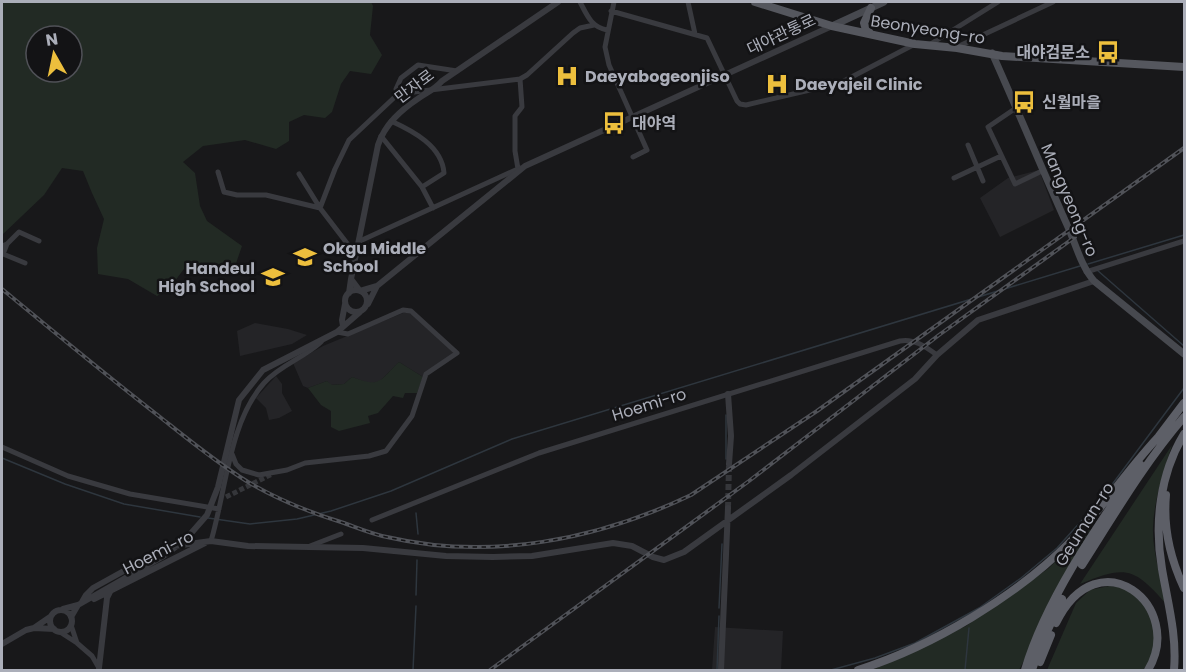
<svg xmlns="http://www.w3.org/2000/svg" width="1186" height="672" font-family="Poppins,'Noto Sans KR',sans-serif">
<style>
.built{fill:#242427}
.green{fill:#222a24;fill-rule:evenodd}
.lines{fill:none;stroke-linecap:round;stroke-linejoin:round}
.stream{stroke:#2e363e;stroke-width:1.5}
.minor-tunnel{stroke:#35363a;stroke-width:5;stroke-dasharray:5 2.5;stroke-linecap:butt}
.tertiary-tunnel{stroke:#35363a;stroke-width:6;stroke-dasharray:6 3;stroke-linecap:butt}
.minor{stroke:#393a3f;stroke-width:5}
.tertiary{stroke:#393a3f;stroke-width:6}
.secondary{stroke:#47494f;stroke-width:7}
.primary{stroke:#55575e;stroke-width:8}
.trunk{stroke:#5d5f67;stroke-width:8}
.rail-casing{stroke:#505258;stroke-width:4}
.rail{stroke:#131315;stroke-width:1.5;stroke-dasharray:4.5;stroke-linecap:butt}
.labels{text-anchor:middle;stroke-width:5;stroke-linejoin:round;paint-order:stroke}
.street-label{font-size:16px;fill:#abaeb9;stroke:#131315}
.poi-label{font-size:16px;font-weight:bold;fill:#abaeb9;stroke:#131315;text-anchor:start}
</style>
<rect width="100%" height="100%" fill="#18181a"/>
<path class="built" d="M1039 170 1054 210 1000 237 980 198 1008 178Z
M403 313H410L457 353 423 377 399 362 380 381 370 384 352 377 344 384 331 385 327 381 308 388 303 386 293 363 323 346Z
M255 323 288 329 307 335 292 344 240 356 237 331Z
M276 376 282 384V393L292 411 279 418 269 420 266 408 256 398Z
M715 627 783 631 781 670H712Z"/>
<path class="green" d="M2 2H371L373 6 370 35 382 55 371 74 350 71 341 84 332 112 325 118 304 115 289 122V141L276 149 245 140 203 146 183 162 195 173 200 206 207 221 242 246 233 272 213 275 187 265 168 290 157 296 128 279 98 274 97 248 104 219 92 193 83 171 62 168 44 195 2 235ZM36 36H72V72H36Z
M399 362 423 377 417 393H405L403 398 393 396 378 413 368 416 370 423 339 431 331 427V411L321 405 308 388 327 381 332 385 344 384 352 377C381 388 379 381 399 362Z
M1172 445C1164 471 1154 500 1153 527 1152 552 1162 582 1168 606 1135 568 1127 564 1080 584Z
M1092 524 1089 534 1019 670H869L877 668 966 626 1049 568Z
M1109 586 1128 588 1146 603 1156 623 1153 657 1143 670H1047L1076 603 1090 590Z"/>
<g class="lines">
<path class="stream" d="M1088 264 1184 235
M1097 270 1184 346
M2 458 65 484 124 504 200 517
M726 459V415
M416 513 418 534
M208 518 250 524 297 519 331 511 391 491 512 439 1080 266
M416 595 417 560
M719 608 722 544
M413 670 416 606
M717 670 719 616
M831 670 875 658 915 643 979 608 1021 578 1057 548 1102 498 1184 388
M965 670 969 628"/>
<path class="minor-tunnel" d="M226 497 272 474"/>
<path class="tertiary-tunnel" d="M728 508 729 464"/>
<path class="minor" d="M580 2C587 15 591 27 607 30
M614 2 605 47 609 65 647 150 633 157
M688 2 695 34
M611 11 707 38 737 101 740 104 746 105 840 83 915 44
M929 45 998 2
M957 47 1053 2
M398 94 396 89 401 78 418 65 457 71
M1016 108 988 127 1015 184 1042 171
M391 121C413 131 442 146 444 173L422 187
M381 136 422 187 433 208
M968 145 983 181
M518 169 515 151V116L522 107 520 79
M218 172 224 192 237 195H266L320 208 335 169 349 140 398 94 520 79 527 75 573 33 580 28 594 25
M299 174 320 208 356 255
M954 178 1001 156
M360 241 520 168
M7 244 19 232 39 241
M2 246 7 244 3 254 25 263
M1086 272 1184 241
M2 447 68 476 130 494 219 509
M232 454 236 464 242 470 259 475 287 470 305 463 369 456 386 451 412 416 426 374 457 353 411 311 403 310 348 334 337 332
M372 520 539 453 900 341C914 338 926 347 937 355
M211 541C226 491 229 422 264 383 280 365 304 358 321 342
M310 546 341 534
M60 632 77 643 71 625
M77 643 92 656 99 668"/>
<path class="tertiary" d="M351 279 378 145C385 124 401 110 419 98 428 92 435 89 442 81L558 2
M377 286 525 166 832 26
M345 301a11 11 0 1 1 22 0a11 11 0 1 1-22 0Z
M349 293 351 279 360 291 377 286 368 304
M343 326 342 320 345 304
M728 394 731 436 729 464
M94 599 205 543
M82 602 86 595 93 588 167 547 211 541 248 546 363 548 446 556 493 557 532 556 613 543 632 546 653 557 664 560 684 552 791 475 915 379 937 355 978 320 1094 281
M78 605 162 557 186 539 207 515 218 487 239 400 263 370 337 332 360 312
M63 609 78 605 71 617
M50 621a11 11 0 1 1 22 0a11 11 0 1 1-22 0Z
M50 617 34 628 54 629
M2 644 26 630 34 628
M99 668 107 598 110 592
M721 670 728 508"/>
<path class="secondary" d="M832 26 884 2
M992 53C1018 111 1042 169 1068 227 1076 245 1081 266 1094 281L1184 354"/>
<path class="primary" d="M755 2 832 26 915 44 957 48 1002 56 1184 67
M870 33 866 30 864 23 871 8"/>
<path class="trunk" d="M1159 436 1184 403
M1166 495C1163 528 1170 558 1184 588
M1082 565C1114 515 1145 462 1184 417
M1056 623C1099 535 1186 607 1148 670
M1040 662 1051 635
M858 670C931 647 1017 596 1071 541 1104 507 1129 467 1162 433
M1025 670C1046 599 1098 525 1140 464
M1032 670 1039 649 1062 599
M1174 670C1177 635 1168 604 1162 569 1154 523 1160 474 1184 434"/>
<g class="rail-casing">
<path id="rail" d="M2 289C54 332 107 376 160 417 189 440 217 463 248 482 277 499 311 513 344 523 358 528 372 534 387 537 490 561 597 540 691 495L817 411 1184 148
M490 670 749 481 939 335 1075 237"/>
</g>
<use href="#rail" class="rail"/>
</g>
<defs>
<g id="bus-bare" transform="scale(1.8)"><path d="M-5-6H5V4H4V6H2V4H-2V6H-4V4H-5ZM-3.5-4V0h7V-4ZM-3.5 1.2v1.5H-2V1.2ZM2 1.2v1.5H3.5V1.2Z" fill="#edbf3d" stroke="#131315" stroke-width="2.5" paint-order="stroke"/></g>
<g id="hospital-bare" transform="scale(1.8)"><path d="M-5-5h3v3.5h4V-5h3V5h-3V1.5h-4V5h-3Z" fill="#edbf3d" stroke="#131315" stroke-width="2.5" paint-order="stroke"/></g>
<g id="school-bare" transform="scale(1.8)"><path d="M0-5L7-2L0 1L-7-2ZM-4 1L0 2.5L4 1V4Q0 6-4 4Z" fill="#edbf3d" stroke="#131315" stroke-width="2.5" paint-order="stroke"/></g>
</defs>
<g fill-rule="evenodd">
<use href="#bus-bare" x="1108" y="52"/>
<use href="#hospital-bare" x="567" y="76"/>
<use href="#hospital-bare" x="777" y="84"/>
<use href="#bus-bare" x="1024" y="102"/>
<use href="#bus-bare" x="614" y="123"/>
<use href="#school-bare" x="305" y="257"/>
<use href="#school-bare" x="273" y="277"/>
</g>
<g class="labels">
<g class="street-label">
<text transform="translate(928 29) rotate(9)" y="6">Beonyeong-ro</text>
<text transform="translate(781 34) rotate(-25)" y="6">대야관통로</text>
<text transform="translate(414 86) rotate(-37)" y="6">만자로</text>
<text transform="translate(1070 200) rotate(67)" y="6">Mangyeong-ro</text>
<text transform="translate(649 404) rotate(-17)" y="6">Hoemi-ro</text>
<text transform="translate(1084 524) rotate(-58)" y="6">Geuman-ro</text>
<text transform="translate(158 552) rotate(-27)" y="6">Hoemi-ro</text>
</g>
<g class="poi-label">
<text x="1090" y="58" text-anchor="end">대야검문소</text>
<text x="585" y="82">Daeyabogeonjiso</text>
<text x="795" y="90">Daeyajeil Clinic</text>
<text x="1042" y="108">신월마을</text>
<text x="632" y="129">대야역</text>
<text x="323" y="254">Okgu Middle<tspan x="323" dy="18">School</tspan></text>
<text x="255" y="274" text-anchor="end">Handeul<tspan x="255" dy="18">High School</tspan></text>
</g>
</g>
<rect width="1186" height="672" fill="none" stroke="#abaeb9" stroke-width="6"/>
<g transform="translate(54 54) rotate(351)"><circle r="28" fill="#131315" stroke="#505157" stroke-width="1.5"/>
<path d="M0-4.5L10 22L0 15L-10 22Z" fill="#edbf3d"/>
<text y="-9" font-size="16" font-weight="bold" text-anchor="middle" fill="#abaeb9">N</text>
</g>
</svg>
